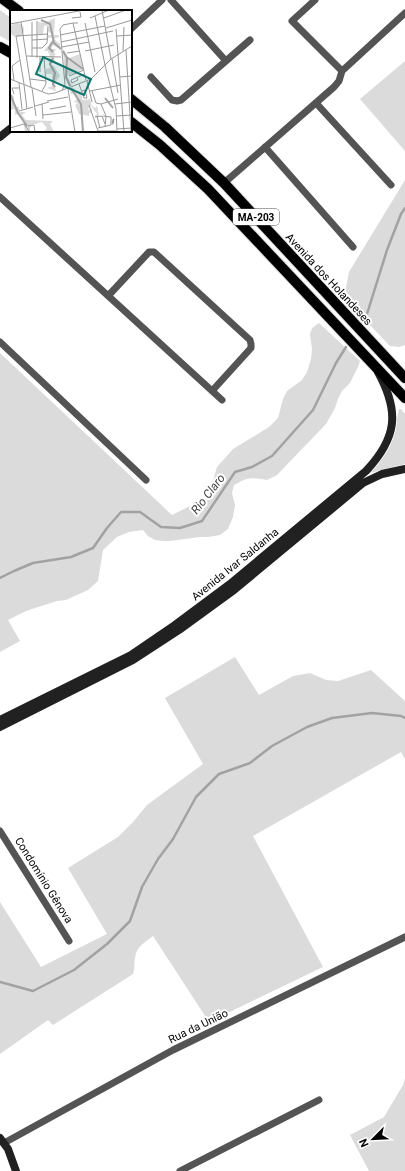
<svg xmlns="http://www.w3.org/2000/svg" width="405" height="1171" font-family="Roboto,sans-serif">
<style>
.green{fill:#dbdbdb}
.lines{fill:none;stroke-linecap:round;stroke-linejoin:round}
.stream{stroke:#a2a2a2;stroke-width:2.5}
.primary-casing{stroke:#dbdbdb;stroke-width:12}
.street{stroke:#545454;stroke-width:7}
.secondary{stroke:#212121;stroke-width:8}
.primary{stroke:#000;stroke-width:10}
.labels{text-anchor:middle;stroke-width:4;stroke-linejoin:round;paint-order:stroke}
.shield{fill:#fff;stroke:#4c4c4c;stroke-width:1}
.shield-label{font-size:10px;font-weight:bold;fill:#000}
.street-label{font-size:11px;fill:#000;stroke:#fff}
.water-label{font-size:12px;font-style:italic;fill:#434343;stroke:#fff}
.inset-river{fill:none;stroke:#a2a2a2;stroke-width:2}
.inset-road{fill:none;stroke:#999;stroke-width:1}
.view{fill:#0f766e;fill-opacity:0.15;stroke:#0f766e;stroke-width:2}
.inset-edge{fill:none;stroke:#000;stroke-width:2}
</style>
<rect width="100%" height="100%" fill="#fff"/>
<path class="green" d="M0 10 11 18V42L0 36Z
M405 61V151L360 99Z
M405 180V345L399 347 390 346 344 298 349 272Z
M319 323 360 361 358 367 350 383 342 391 338 399 335 408 326 424 277 475 267 480C253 477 247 477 234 485L232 493 235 505 233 517 228 529 220 535 208 537H200L170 541H163L155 540 148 536 143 530 129 532 117 537 103 550 98 581 88 590 66 600 57 601 26 611 8 620 20 641 0 652V353L172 515 208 497 217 467 233 449 269 427 278 418 283 399 287 391 302 380 307 372 311 359 312 349 310 334 312 328Z
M399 409H401L405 414V464L370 473C383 460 392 446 396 429 397 422 397 416 399 409Z
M235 657 259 695 293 676 310 673 326 680 338 681 371 670 405 701V759L401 752 253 836 323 967 209 1022 153 936C145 942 136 947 135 958 134 964 135 968 133 974L53 1025 48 1020 0 1054V902L41 967 107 934 68 868 118 837 133 822 147 805 203 764 165 698Z
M405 1078V1171H369L350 1135 384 1117 403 1085Z"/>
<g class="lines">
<path class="stream" d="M363 321 367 314 387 250 401 214 405 208
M0 578 14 571 33 563 71 557 93 548 107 528 121 512H140L161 527 180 528 202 521 235 472 252 467 272 456 313 410 336 363 346 347
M0 982 33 991 74 970 107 944 130 921 142 887 158 859 173 839 196 797 219 774 250 763 272 746 307 727 332 718 372 713 401 716 405 718"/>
<g class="primary-casing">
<path id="primary" d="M4 0 19 11
M0 47 11 53
M131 99 165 127 224 183 405 378
M131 122 160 145 208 189 405 398"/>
</g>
<path class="street" d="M171 0 226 61
M315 0 292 21 342 71
M131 29 162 0
M151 77 172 100 177 101 181 100 250 40
M316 103 391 185
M265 147 353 247
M224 183 334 87 339 81 342 71 405 13
M0 197 222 400
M108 296 149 252H154L250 340 251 344V348L212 391
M0 342 146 480
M0 831 69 941
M4 1143 173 1050 405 937
M180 1171 319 1100"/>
<path class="secondary" d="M0 137 11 128
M0 720 131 655 175 625 230 584 366 471C397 438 400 412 378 372
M0 727 133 660 179 630 234 590 363 483 382 474 405 469
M0 1138 8 1149 16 1171"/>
<use href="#primary" class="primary"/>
</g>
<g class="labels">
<rect class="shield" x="233" y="209" width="46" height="16" rx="3"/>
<g class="shield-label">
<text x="256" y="221">MA-203</text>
</g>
<g class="street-label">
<text transform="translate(329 279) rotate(47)" y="4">Avenida dos Holandeses</text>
<text transform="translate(235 564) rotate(-39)" y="4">Avenida Ivar Saldanha</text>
<text transform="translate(44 880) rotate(58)" y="4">Condomínio Gênova</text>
<text transform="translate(198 1026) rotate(-26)" y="4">Rua da União</text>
</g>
<g class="water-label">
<text transform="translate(208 494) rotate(-52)" y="4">Rio Claro</text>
</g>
</g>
<g transform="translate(10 10)">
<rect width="122" height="122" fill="#fff"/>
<path d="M45 8 44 25H49V27L44 29 50 34V39L43 35 41 39H46L44 42 46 45 40 46 38 41H34L42 31 43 27 38 28V25H43L38 21 40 15 34 16 33 24H28V12L34 13ZM0 20a7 7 0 1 1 14 0a7 7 0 1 1-14 0ZM53 39 59 48 70 44 73 59 57 66 62 75 60 77 55 68ZM44 45 45 52 41 53V56H44L50 66 44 74 46 81 37 78 42 76V64H36V59L40 58 38 48ZM63 77 67 82 70 81 73 90 80 89 82 96 85 98 87 96 89 106 84 107 87 104 80 95 78 100 82 99V103H79V106L69 104 65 95 68 93 64 92 67 89 66 84H61L60 80ZM0 84 4 86V96L9 97V102H16L12 105 16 110 43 111 40 114 44 122H34L37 118 32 112 21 115 19 122H15L13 110 8 104 5 105V99L0 100 2 87Z" fill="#dbdbdb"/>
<path class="inset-river" d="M31 10 40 14 44 33 51 39M43 31 39 38 43 42M53 41 57 48 56 67 60 76M43 48 40 54 45 63 43 74 45 77M58 48 73 59M61 78 71 94 73 122M0 84 8 103 17 116M95 88 103 98"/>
<path class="inset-road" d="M92 0 101 49M85 6 95 55M62 8 71 7 70 2M80 8 99 0M94 8 116 0M11 12 21 77M68 13H63L76 70M75 13 85 62M0 14 74 0M96 18 122 10M106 19 108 44M50 25 95 16M107 26 122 25M22 30 38 29M51 32 103 21M52 37 79 32M22 38H32L37 33 38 16M116 40 121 122M75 41 104 35M113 41 114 17M57 43 70 41M108 44 114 122M17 46 51 47M22 47V12M30 47V62M27 48V11M102 49 108 83M95 55 106 99 107 122M59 66 74 60M110 67 122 66M0 69 38 84 45 83 81 69 101 49 122 36M20 69 36 71M4 70 2 56 10 50M61 70 75 64M61 70 62 73 68 70 67 68M77 71 82 92M9 73 12 99M14 74 6 26 38 24M69 74 74 88H77L75 80 72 81M14 75 17 99M22 78 26 106M58 79 65 122M52 80 55 75 50 19 53 15 63 13M32 81 36 74 34 48M80 81 111 75M82 81 86 93 91 94M4 84 2 78H9M37 91 58 87M32 94 33 109M91 94 96 106 95 117M91 94 108 89M105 94 122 92M79 95 88 121H107M25 96 39 92M40 99 56 96M9 101 23 97M33 105 61 102M87 106 90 118M106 106 122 105M85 107 92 106 95 114M103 109H104L103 114H102ZM18 116 24 115 25 122M0 118 14 114 20 122M88 118 101 115V107L93 106M107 119 122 118"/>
<path class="view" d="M33 47 81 69 74 85 26 64Z"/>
<rect width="122" height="122" class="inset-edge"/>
</g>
<g transform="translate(373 1139) rotate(246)" stroke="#ffffff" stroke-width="3" paint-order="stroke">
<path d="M0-3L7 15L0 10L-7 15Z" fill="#000000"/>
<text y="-6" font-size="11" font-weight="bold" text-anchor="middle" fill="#000000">N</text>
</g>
</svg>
